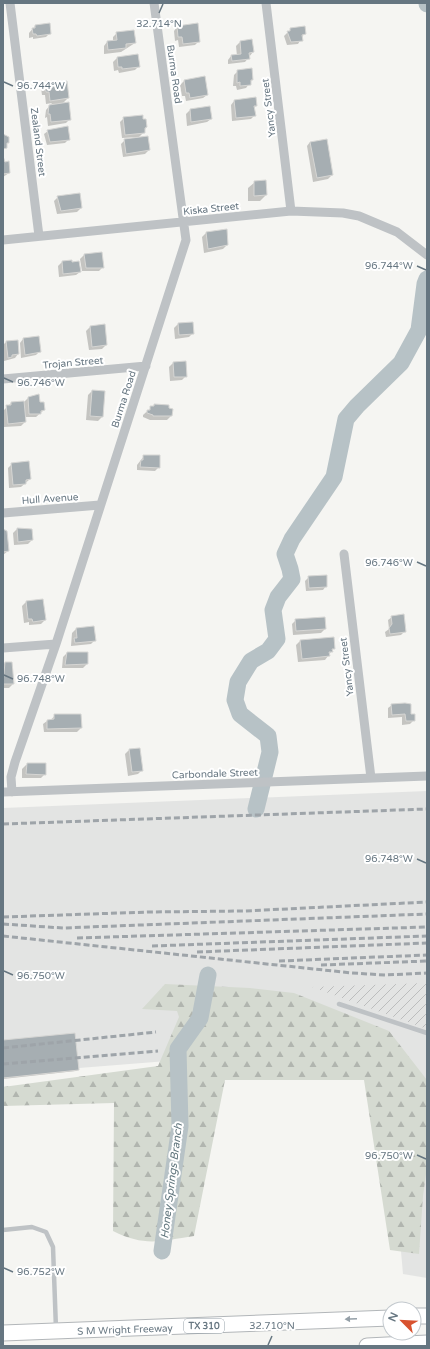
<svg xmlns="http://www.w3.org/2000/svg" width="430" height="1349" font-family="'Varela Round',sans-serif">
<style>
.built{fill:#e3e4e3}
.industrial{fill:url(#industrial-furrows)}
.forest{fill:url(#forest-firs)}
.shadow{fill:#0003}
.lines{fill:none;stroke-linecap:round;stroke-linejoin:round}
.river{stroke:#b7c2c6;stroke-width:17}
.building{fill:#a6aeb2;stroke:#d6d6d4}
.primary-casing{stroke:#b2b6b9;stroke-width:17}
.service{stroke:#bec2c5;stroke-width:4.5}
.minor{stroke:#bec2c5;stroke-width:9}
.primary{stroke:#fff;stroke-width:15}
.rail{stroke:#9ea4a9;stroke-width:3;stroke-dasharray:6 3;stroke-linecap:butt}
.oneway{fill:#949fa7}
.ticks{fill:none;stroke:#667681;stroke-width:1.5}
.labels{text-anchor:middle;stroke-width:4;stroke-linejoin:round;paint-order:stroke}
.shield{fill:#fff;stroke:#949fa7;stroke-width:1}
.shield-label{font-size:9px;font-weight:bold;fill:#667681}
.street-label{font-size:10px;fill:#667681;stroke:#fff}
.water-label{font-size:11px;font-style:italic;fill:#62777e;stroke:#fff}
.ticks-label{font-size:10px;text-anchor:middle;fill:#667681;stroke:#fff;stroke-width:4;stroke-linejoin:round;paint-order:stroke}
</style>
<defs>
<pattern id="industrial-furrows" width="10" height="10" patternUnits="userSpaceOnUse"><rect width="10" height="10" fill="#e3e4e3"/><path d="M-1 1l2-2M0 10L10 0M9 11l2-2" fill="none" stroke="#bcbdbd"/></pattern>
<pattern id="forest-firs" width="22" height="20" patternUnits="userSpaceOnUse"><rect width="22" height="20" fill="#d5dad1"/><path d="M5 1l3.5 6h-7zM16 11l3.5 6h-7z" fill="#b1b5af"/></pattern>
</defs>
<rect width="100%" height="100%" fill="#f5f5f2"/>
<path class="built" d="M427 791V1278L403 1274 383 1044 3 1074V808Z"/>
<path class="industrial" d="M427 983V1029L312 987Z"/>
<path class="forest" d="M165 984 250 988 294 993 389 1031 427 1080V1167L423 1196 419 1254 390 1250 364 1080H225L194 1236C160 1241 145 1247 113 1231L114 1103 3 1106V1087L158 1066 179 1017 177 1011 142 1009Z"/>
<path class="shadow" d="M35 26 50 33 46 37 33 39V37L29 38V33Z
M177 27 199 41 195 45 179 47 178 40 175 41 174 31Z
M291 29 304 34 298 44 287 45 284 36Z
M117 33 135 43 121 52 104 54V46L107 42 113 41V37Z
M240 42 253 52 245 62 228 64V60L231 56H237L236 46Z
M117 58 139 66 135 70 119 73 118 70 114 71 113 62Z
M238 71 252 80 246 88 237 90 236 86H233L234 75Z
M205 78 207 95 203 98 186 101 185 96H182L180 85 184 81Z
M45 85 68 98 62 104 70 119 66 123 48 126 47 117 45 118 46 110 52 103 46 104 45 95H42L41 88Z
M234 101 256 106 254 108 255 115 251 119 232 121 231 105Z
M209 107 211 119 207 122 187 126 186 114 190 110Z
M124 118 142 121 146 127 144 132 139 137 122 138 120 122Z
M48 131 69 139 65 143 47 145 44 134Z
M125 140 149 150 145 154 123 157 121 144Z
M310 142 332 175 328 179 313 182 307 146Z
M4 157V163L8 162 9 173 3 177Z
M255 182 266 195 260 201H248V188Z
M58 197 81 208 77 212 57 214 54 201Z
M206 233 227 245 223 249 204 253 202 237Z
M84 255 103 267 99 271H82L80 259Z
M62 262H79L80 272 76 275 59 277 58 266Z
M178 324 193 333 189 337 175 339 174 328Z
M90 327 106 345 102 349 89 350 86 331Z
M23 339 40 351 36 355 21 358 20 343Z
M6 342 18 354 15 358 4 361 3 345Z
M173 363 186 376 182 380 170 381 169 367Z
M92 391 102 417 98 421 86 420 88 395Z
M28 398 39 403 44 410 36 417H24L25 422 21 426 4 427V410L11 403 24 402Z
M154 405 171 416 167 420H150L143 417V415Z
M144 456 159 467 155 471 137 470V465Z
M12 464 30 479 21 487 9 488 8 468Z
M17 529 32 540 28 544 14 545 13 533Z
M3 530 8 551 3 555Z
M309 577 326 586 323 590 306 591 305 581Z
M26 602 45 620 41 624 29 625V622L24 623 22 606Z
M392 617 405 631 401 635 386 637 385 632 389 629 388 620Z
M296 620 325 629 321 633 293 635 292 624Z
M93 627 95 640 91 644 71 646 72 633 76 629Z
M300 641 334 648 325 660 298 662 296 645Z
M67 653H87V664L83 668H62L63 657Z
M5 663 13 668V684L9 688H3V665Z
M392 705 414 720 410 724 402 725V717L388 718V708Z
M55 715 81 728 77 732H44L43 724 47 721 51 720Z
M129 750 142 770 138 774 128 776 125 754Z
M45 764V774L41 778H22V769L26 765Z
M3 1041 78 1070 76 1071 3 1079Z"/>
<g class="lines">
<path class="river" d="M427 3V4
M256 809 270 752 268 736 240 714 235 700 238 682 251 661 268 651 277 639 273 610 278 597 292 579 290 569 285 554 292 539 334 477 346 419 357 406 401 363 419 330 425 284 427 279
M162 1251 180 1126 178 1049 200 1018 208 975"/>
</g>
<path class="building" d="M50 23 51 34 37 36 36 34H33L32 28H35V25Z
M198 23 200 42 183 44 182 37H178L177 26Z
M305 26 306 34 302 35 303 41 291 42 287 31H290V28Z
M134 30 136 43 126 44V48L108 50 107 41 117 40 116 32Z
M252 39 254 52 249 53 250 59 232 61 231 55 241 54 240 41Z
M138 54 140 67 122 69V67H118L117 57Z
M252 68 253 80H251V85L240 86V82L237 83V70Z
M205 76 208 95 190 98 189 93H186L184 80Z
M67 81 69 98 50 101 49 92H46L45 84Z
M256 97 257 106H254L256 116 236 118 234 100Z
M69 102 71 120 51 122 50 114H48L49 105Z
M210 106 212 119 191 122 190 109Z
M143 115V119H146L147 127 145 128V133L125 135 123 117Z
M68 126 70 140 50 142 47 130Z
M3 134 9 137V143H7V148L3 149Z
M148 136 150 150 126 154 124 139Z
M327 139 333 175 317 178 310 142Z
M3 156 5 162 9 161 10 173 3 174Z
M266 180 267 195 254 196V181Z
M80 193 82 208 61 211 57 196Z
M227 229 228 245 208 249 206 232Z
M102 252 104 268H86L84 254Z
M72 260V262L79 261 81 272 63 274 62 261Z
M193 322 194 334 179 335 178 323Z
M105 324 107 345 92 347 90 326Z
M39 336 41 352 25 355 23 338Z
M18 340 19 354 12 355V357L8 358 6 341Z
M186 361 187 377H174L173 362Z
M92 390 105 391 103 417 90 416Z
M39 394 40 402H44L45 410 41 411V414H29L28 397Z
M24 401 26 422 8 424 6 405H11V402Z
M154 404 169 405V408L173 409 172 416H153V415L147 413V410H150V406H154Z
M143 455H160V468L140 467 141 460H143Z
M29 461 31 479 26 480V484L13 485 11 463Z
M17 528 32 529 33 540 18 542Z
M3 529 7 531 9 551 3 552Z
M327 575V587L309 588 308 576Z
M43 599 46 620 33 622 32 619H28L26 601Z
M404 614 406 632 390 634 389 628 392 624 391 616Z
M325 617 326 629 296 631 295 619Z
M94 626 96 641 75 643 74 638H77L76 628Z
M334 637 335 649H332L333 652H329L330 656 302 659 300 640Z
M67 652H88V664L65 665Z
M5 662H12L14 684H3Z
M405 703 411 704V714H415V721H406L405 714 392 715 391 704Z
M54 714H81L82 728 47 729V720L54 719Z
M140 748 143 771 132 772 129 749Z
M27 763H46V775L26 774Z
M75 1033 79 1070 3 1078V1040Z"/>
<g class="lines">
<g class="primary-casing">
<path id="primary" d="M414 1316H427
M3 1333 390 1318
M367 1346 427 1343"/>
</g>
<path class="service" d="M339 1004 427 1033
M3 1230 32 1227 46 1232 53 1247 56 1329"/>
<path class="minor" d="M10 3 39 236
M266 3 291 211
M3 240 291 211 343 213 359 216 397 232 427 255
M3 379 146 366
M3 513 100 505
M344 554 371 778
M3 648 56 644
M3 792 427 776
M12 792 11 777 15 762 56 644 186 240 154 3"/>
<use href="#primary" class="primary"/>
<path class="rail" d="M3 824 427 809
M3 917 149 912 245 911 427 902
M3 924 63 928 427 914
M3 936 352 973 385 975 427 973
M77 938 427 927
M152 946 427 936
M197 952 427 943
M279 961 427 955
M321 965 427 961
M3 1048 156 1032
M3 1064 158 1051"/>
</g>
<defs><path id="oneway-solid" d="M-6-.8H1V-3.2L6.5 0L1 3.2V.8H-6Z"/></defs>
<use class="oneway" href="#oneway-solid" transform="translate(351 1319) rotate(178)"/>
<path class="ticks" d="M159 13 163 4M4 82 13 86M417 266 426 270M4 378 13 382M417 562 426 566M4 675 13 679M417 859 426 863M4 971 13 975M417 1155 426 1159M4 1268 13 1272M268 1345 272 1336"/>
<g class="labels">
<rect class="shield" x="184" y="1319" width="40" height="14" rx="3"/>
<g class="shield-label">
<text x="204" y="1329">TX 310</text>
</g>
<g class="street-label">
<text transform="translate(175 74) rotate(82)" y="4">Burma Road</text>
<text transform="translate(268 108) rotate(-97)" y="4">Yancy Street</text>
<text transform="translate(39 142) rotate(83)" y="4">Zealand Street</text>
<text transform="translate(211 208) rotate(-6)" y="4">Kiska Street</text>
<text transform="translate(73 362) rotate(-5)" y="4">Trojan Street</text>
<text transform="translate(123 399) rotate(-72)" y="4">Burma Road</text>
<text transform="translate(50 498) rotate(-4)" y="4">Hull Avenue</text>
<text transform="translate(346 667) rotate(-97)" y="4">Yancy Street</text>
<text transform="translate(215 773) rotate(-2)" y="4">Carbondale Street</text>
<text transform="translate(125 1329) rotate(-2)" y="4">S M Wright Freeway</text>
</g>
<g class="water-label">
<text transform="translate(171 1181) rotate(-83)" y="4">Honey Springs Branch</text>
</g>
</g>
<g class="ticks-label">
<text x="159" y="27">32.714°N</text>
<text x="41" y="89">96.744°W</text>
<text x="389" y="269">96.744°W</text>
<text x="41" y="386">96.746°W</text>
<text x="389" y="566">96.746°W</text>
<text x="41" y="682">96.748°W</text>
<text x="389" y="862">96.748°W</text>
<text x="41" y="979">96.750°W</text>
<text x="389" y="1159">96.750°W</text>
<text x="41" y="1275">96.752°W</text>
<text x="272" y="1329">32.710°N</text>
</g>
<rect width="430" height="1349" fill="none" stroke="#667681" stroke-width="8"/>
<g transform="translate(402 1321) rotate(294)"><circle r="19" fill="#ffffff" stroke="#c2c8cd"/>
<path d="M0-3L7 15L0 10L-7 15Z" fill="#d8522f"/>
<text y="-6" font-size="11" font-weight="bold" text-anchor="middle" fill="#667681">N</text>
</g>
</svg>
